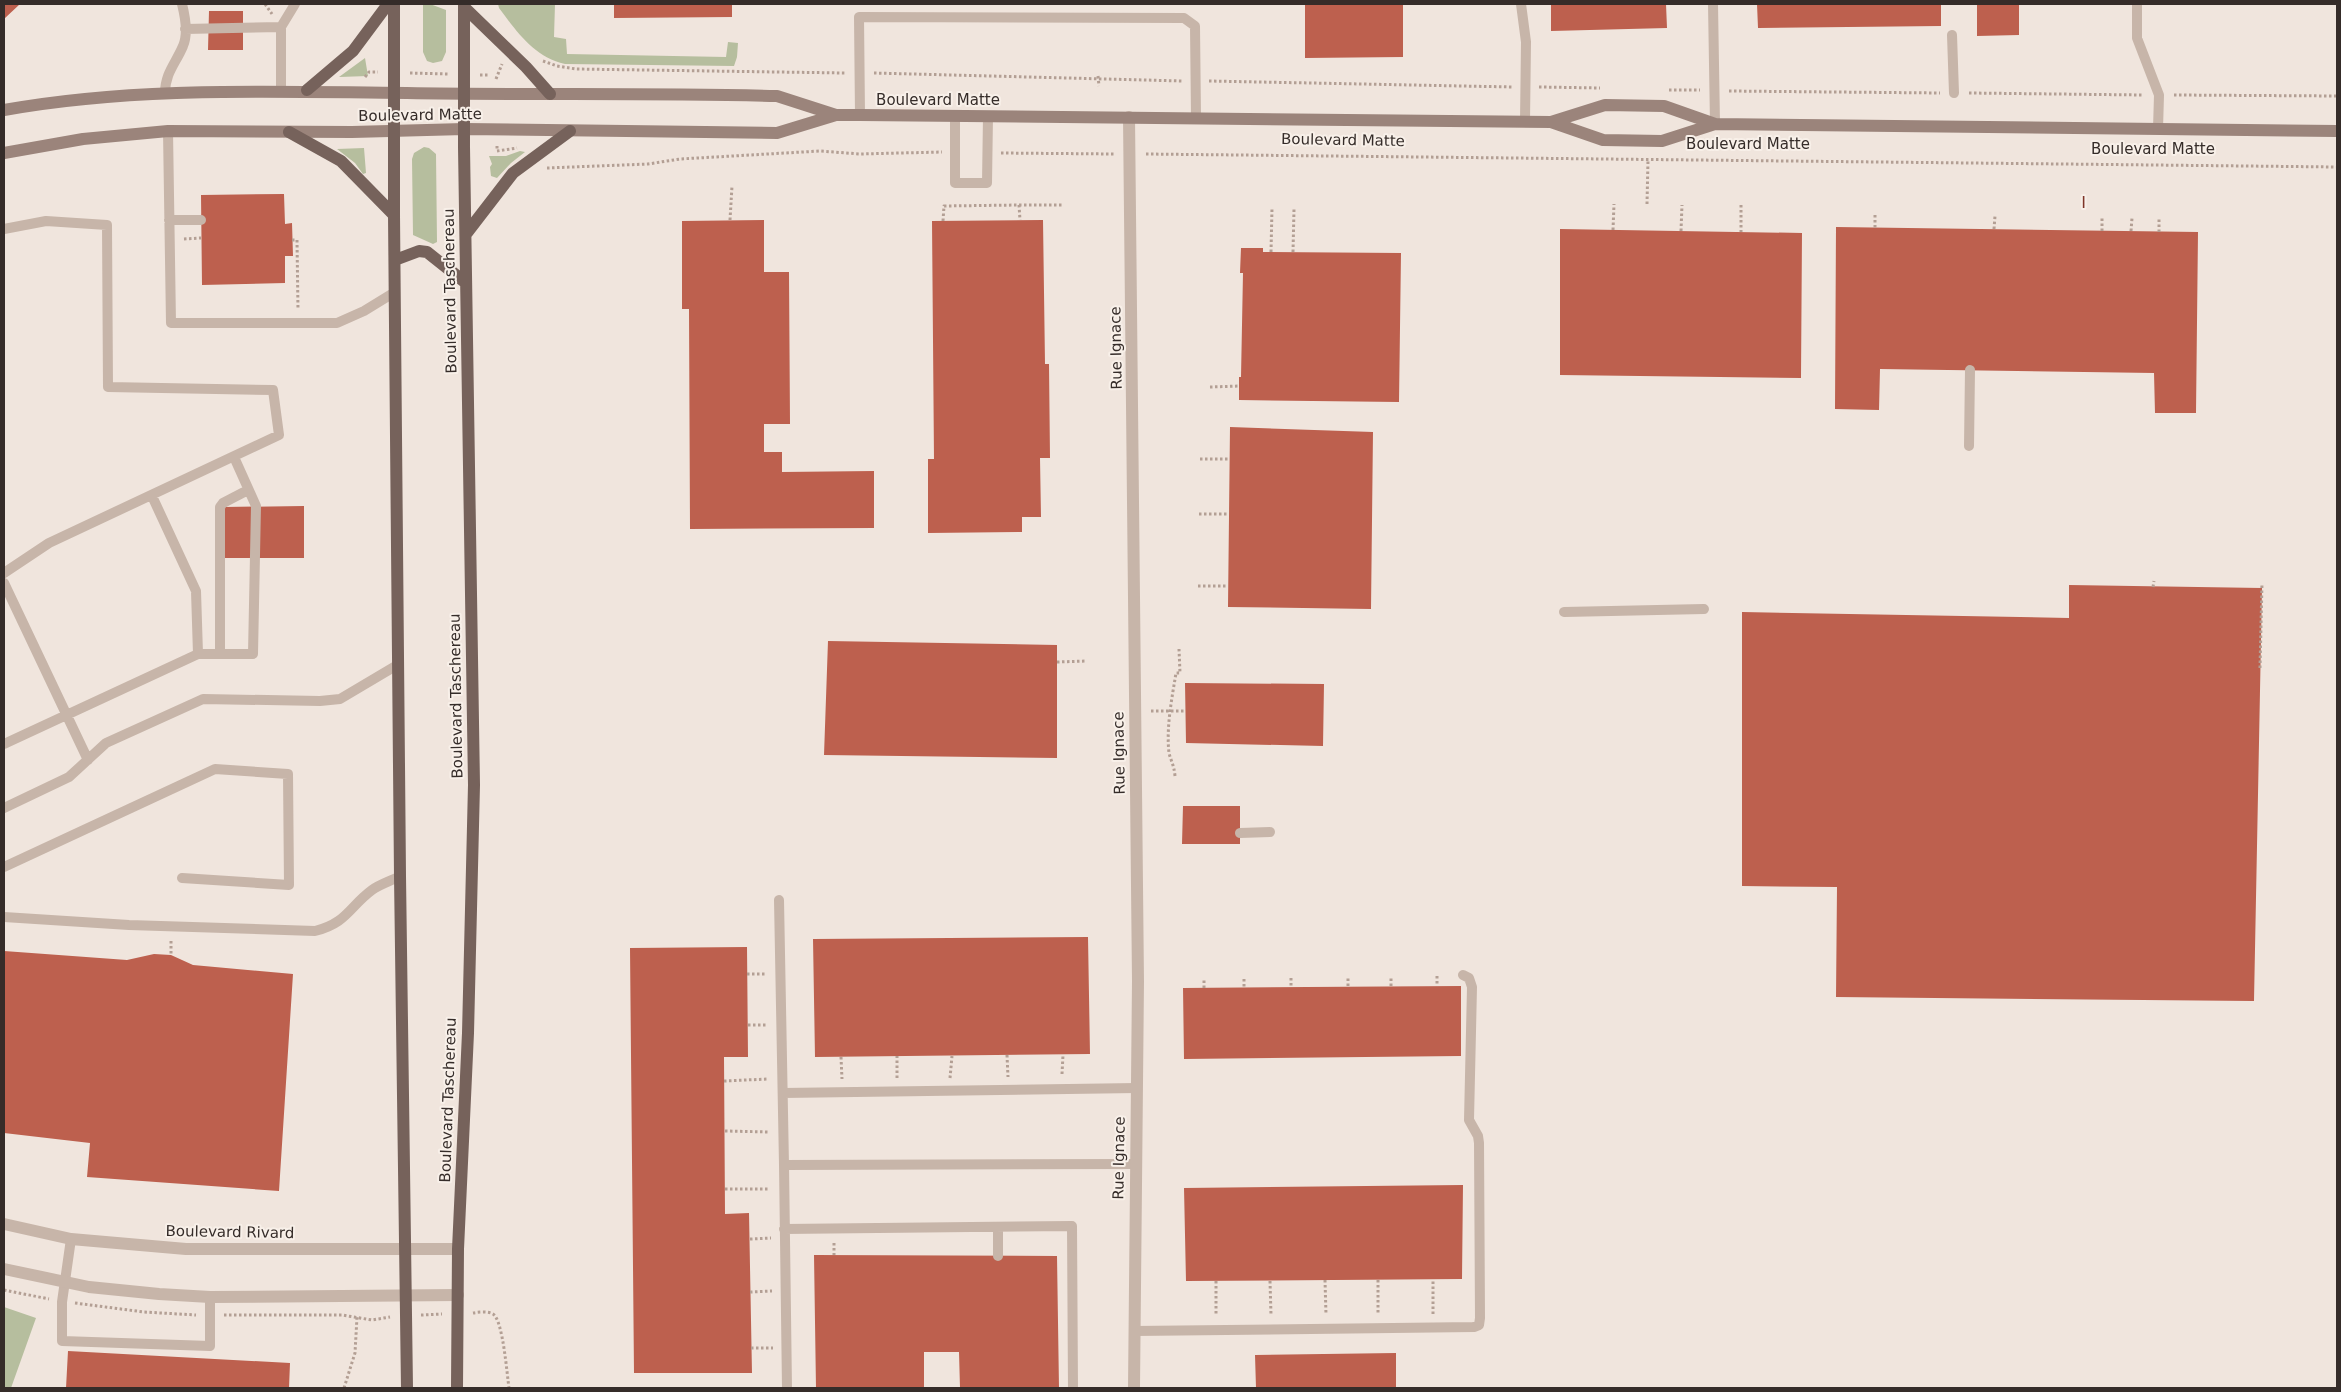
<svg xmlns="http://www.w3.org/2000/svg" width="2341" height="1392" font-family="'DejaVu Sans',sans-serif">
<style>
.green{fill:#b6be9e}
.building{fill:#bd604e}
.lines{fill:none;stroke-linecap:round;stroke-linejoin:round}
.path{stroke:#b39f94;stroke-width:3;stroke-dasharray:2.5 2.5;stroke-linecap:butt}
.service{stroke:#c7b5a9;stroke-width:10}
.minor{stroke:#c7b5a9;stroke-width:12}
.tertiary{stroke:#c7b5a9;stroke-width:12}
.secondary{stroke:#9b847b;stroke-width:12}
.primary{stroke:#76625b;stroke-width:12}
.labels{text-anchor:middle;stroke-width:4;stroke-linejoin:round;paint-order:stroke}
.street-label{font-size:15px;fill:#352c29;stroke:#f8f0e9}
.neighbourhood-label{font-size:16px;letter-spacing:1px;fill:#7e3528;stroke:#f8f0e9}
</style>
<rect width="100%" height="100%" fill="#f0e5dd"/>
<path class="green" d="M423 4H430L446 10V52L442 61 433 63 427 61 423 52Z
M498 4H555L554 37 566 39 567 54 726 57 728 42 738 43 737 57 734 66 565 64C534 57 517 32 499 8Z
M365 58 368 76 339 77Z
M424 147 429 148 436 154 437 242 433 244 413 235 412 159 414 153Z
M364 148 366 173 363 174 355 163 337 149Z
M520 151 525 152 511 163 497 178 491 176 490 167 492 164 489 156H506Z
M4 1307 36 1318 11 1388H4Z"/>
<path class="building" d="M4 4H20L4 19Z
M614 4H732V17L614 18Z
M1305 4H1403V57L1305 58Z
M1551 4H1666L1667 28 1551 31Z
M1757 4H1941V26L1758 28Z
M1977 4H2019V35L1977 36Z
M209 11H243V50H208Z
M284 194 285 224 292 223 293 256H285V283L202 285 201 195Z
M764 220V272H789L790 424H764V452H782V472L874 471V528L690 529 689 309H682V221Z
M1043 220 1045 364H1049L1050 458H1040L1041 517H1022V532L928 533V459H934L932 221Z
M1836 227 2198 232 2196 413H2155L2154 373 1880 369 1879 410 1835 409Z
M1560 229 1802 233 1801 378 1560 375Z
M1241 248H1263V252L1401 253 1399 402 1239 400V377H1241L1243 273H1240Z
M1230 427 1373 432 1371 609 1228 607Z
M304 506V558H224V507Z
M2069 585 2262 588 2254 1001 1836 997 1837 887 1742 886V612L2069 618Z
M828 641 1057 645V758L824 755Z
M1185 683 1324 684 1323 746 1186 743Z
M1183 806H1240V844H1182Z
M1088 937 1090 1054 815 1057 813 939Z
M747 947 748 1057H724L725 1214 749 1213 752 1373H634L630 948Z
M4 951 127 960 154 954 171 955 193 965 293 974 279 1191 87 1177 90 1143 4 1133Z
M1461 986V1056L1184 1059 1183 988Z
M1463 1185 1462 1279 1186 1281 1184 1188Z
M814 1255 1057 1256 1059 1388H960L959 1352H924V1388H816Z
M68 1351 290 1363 289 1388H66Z
M1396 1353V1388H1256L1255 1355Z"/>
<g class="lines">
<path class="path" d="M265 4 272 14
M543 61 557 66 576 69 845 73
M410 73 448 74
M874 73 1183 81
M480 75H489
M1098 76 1099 86
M365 77 369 72H378
M496 79 502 64
M1209 81 1513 87
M1539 87 1600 88
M1669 90H1700
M1729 91 1940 93
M1969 93 2143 95
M2174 95 2337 96
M497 146V151L517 148
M1001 153 1114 154
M1146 154 2337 167
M547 168 648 164 680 159 820 151 860 154 942 152
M1647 204 1648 160
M1019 205H1062
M1741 205V232
M1875 215V228
M730 220 732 186
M943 221 944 206 1019 205 1020 220
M1994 229 1995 216
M1613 230 1614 204
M1681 231 1682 205
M2102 231V217
M2131 231 2132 218
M2159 232V218
M184 239 201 238
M292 240H297L298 310
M1271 252 1272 208
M1293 252 1294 209
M1210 387 1239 386
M1200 459H1229
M1199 514H1229
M1198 586H1228
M2153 587 2154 581
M1057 662 1087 661
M2260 668 2262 583
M1151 711H1185
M1175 776C1174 765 1171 761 1169 753 1166 727 1172 698 1176 673H1180L1179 649
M171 941V955
M747 974H766
M1437 976V986
M1291 978V987
M1244 979V987
M1348 986V977
M1391 986V976
M1204 988V980
M748 1025H767
M1007 1055 1008 1077
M841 1057 842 1079
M1062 1074 1063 1055
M897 1078V1056
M950 1078 952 1056
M724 1081 768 1079
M725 1131 769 1132
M725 1189H770
M750 1239 771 1238
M834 1243V1255
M1325 1280 1326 1315
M1378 1280V1314
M1216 1281V1315
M1270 1281 1271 1315
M4 1290 49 1299
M750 1292 772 1291
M75 1303 144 1312 196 1315
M473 1313C479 1312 488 1311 493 1314 503 1320 507 1375 509 1388
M1433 1314V1279
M224 1315H342L372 1320 390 1317
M421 1315 442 1314
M751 1348H773
M344 1388 355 1353 357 1317"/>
<path class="service" d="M1521 4 1526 42 1525 121
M1713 4 1715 124
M2137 4V38L2159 95 2158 129
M185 29 281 27
M1952 35 1954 93
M281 91V27L295 4
M165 93C165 73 176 63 183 46 188 35 185 16 182 4
M860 115 859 17 1184 18 1195 26 1196 118
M955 116V183H987L988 116
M168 131 171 323H337L364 311 395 292
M169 220H201
M4 229 46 221 107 225 108 387 273 390 279 435 49 543 4 573
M1969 446 1970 370
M4 583 88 760
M1564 612 1704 609
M198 654H253L256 506 234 457
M220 654V507L223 503 248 490
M4 744 198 654 196 591 152 496
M4 808 69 777 106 743 203 699 320 701 340 699 399 664
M1240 833 1270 832
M4 867 215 769 288 774 289 885 182 878
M779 900 784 1165 1135 1164
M4 917 129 925 315 931C347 923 349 907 372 890 380 884 391 881 400 876
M783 1093 1137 1088
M784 1165 787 1388
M784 1229 1072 1226 1073 1388
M71 1239 62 1302V1341L210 1346V1297
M998 1256V1227
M1134 1331 1474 1327 1479 1325 1480 1318 1479 1143 1478 1136 1469 1120 1472 987 1469 978 1463 975"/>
<path class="minor" d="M1129 117 1138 981 1134 1388"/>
<path class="tertiary" d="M4 1224 71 1239 186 1249H458
M4 1269 89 1287 159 1294 210 1297 458 1295"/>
<path class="secondary" d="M4 110C137 86 273 92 407 93 531 95 654 93 777 96L836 115H860L1551 122 1605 105 1664 106 1715 124
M1551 122 1603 140 1662 141 1715 124 2337 131
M4 153 83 139 168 131 352 132 464 129 777 133 836 115"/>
<path class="primary" d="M394 4V215L400 876 407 1388
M464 7 526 67 550 94
M307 90 353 51 388 4
M289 132 341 161 394 215
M466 234 513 173 570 131
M395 260 419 251 427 252 466 283
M457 1388 458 1249 468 1033 474 785 464 147V4"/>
</g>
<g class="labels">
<g class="street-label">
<text x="938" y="105">Boulevard Matte</text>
<text transform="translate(420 115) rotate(-1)" y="5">Boulevard Matte</text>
<text transform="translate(1343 140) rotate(1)" y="5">Boulevard Matte</text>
<text x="1748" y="149">Boulevard Matte</text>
<text x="2153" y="154">Boulevard Matte</text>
<text transform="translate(450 291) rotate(-91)" y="5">Boulevard Taschereau</text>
<text transform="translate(1116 348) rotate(-91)" y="5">Rue Ignace</text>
<text transform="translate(456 696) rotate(-91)" y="5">Boulevard Taschereau</text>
<text transform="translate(1119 753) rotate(-91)" y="5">Rue Ignace</text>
<text transform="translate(448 1100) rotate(-88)" y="5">Boulevard Taschereau</text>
<text transform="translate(1119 1158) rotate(-89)" y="5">Rue Ignace</text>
<text transform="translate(230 1232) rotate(1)" y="5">Boulevard Rivard</text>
</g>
<g class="neighbourhood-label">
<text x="2084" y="208">I</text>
</g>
</g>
<rect width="2341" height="1392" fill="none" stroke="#352c29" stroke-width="10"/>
</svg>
